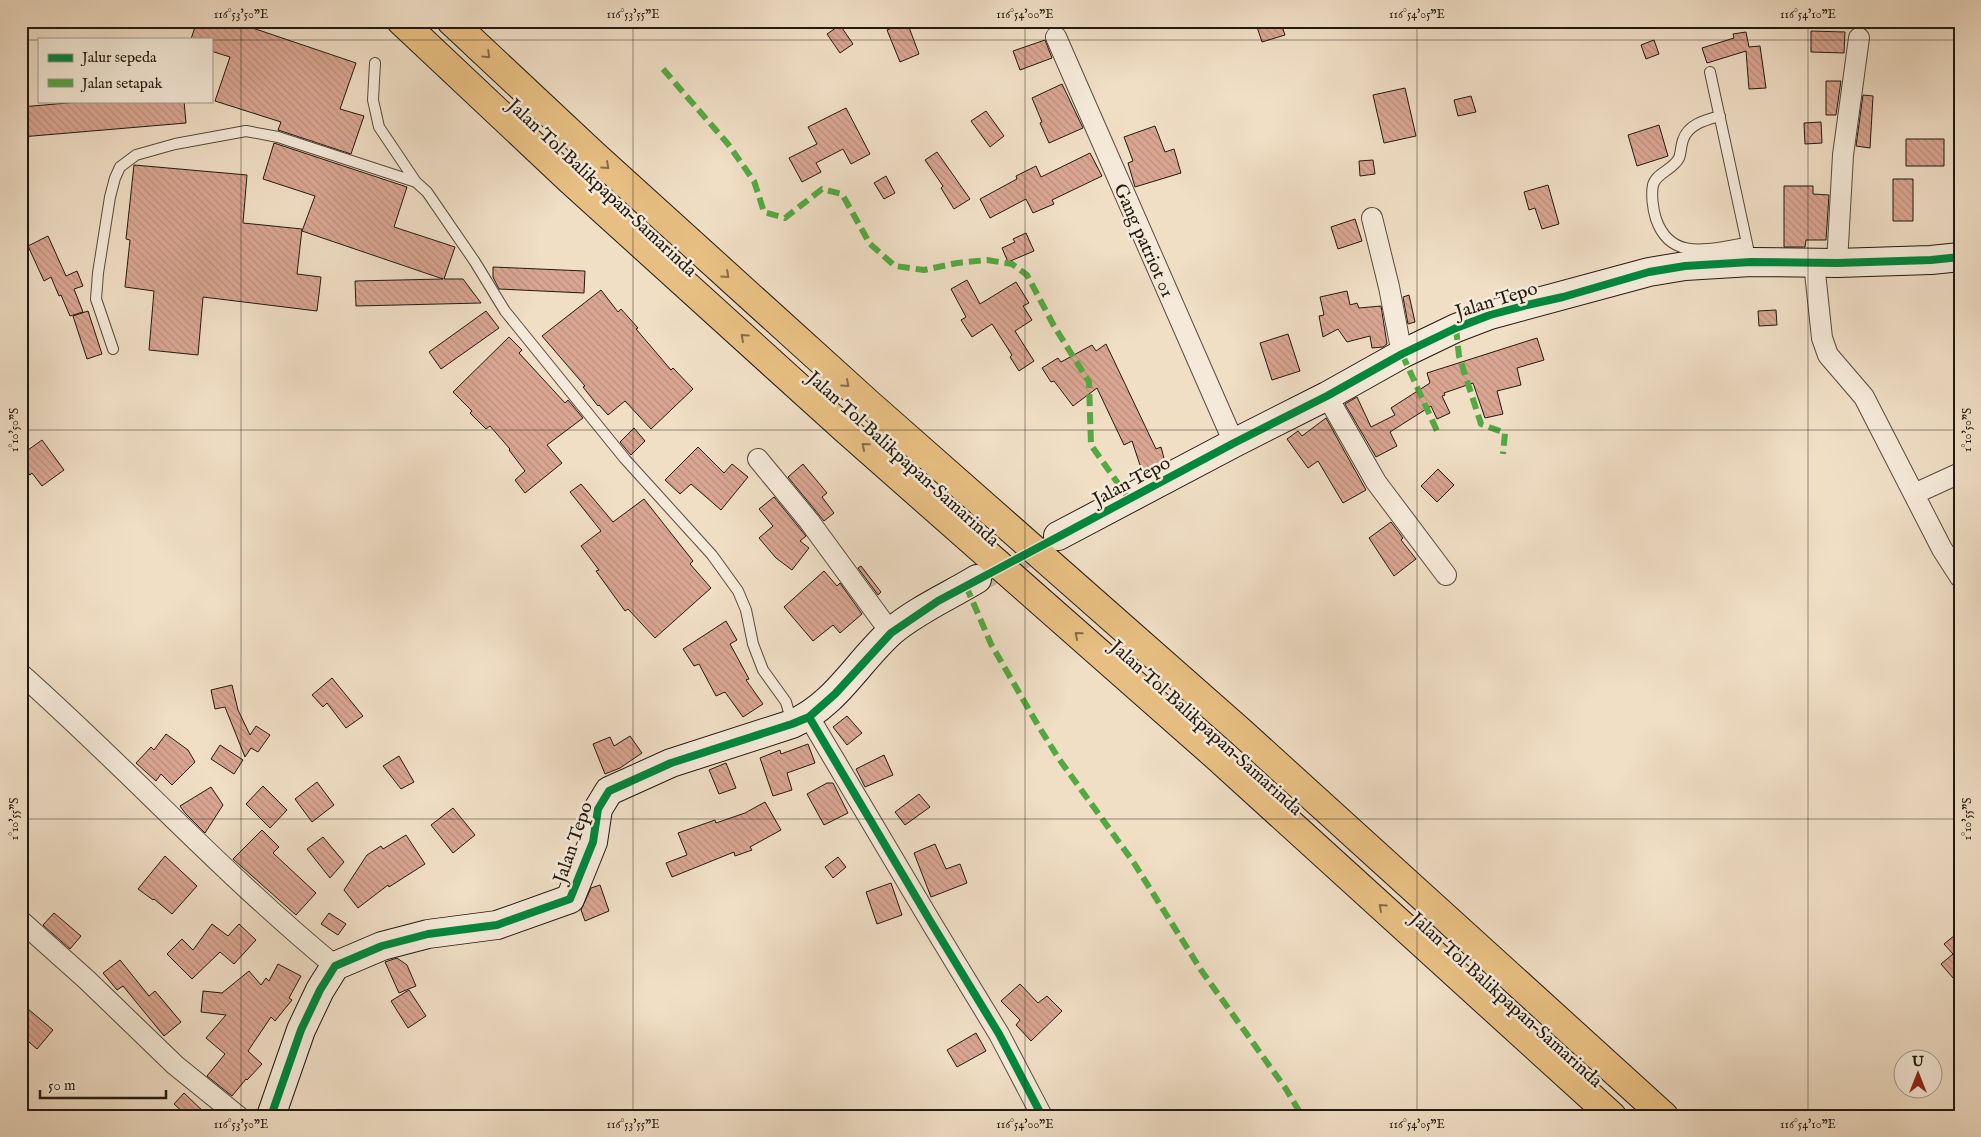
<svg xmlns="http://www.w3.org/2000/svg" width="1981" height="1137" font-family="'IM FELL English',serif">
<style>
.building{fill:url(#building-back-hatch);stroke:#221a11}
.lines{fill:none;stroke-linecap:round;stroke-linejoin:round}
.secondary-tunnel{stroke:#c7b7a1;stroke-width:28;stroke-dasharray:28 14;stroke-linecap:butt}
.lane-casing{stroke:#564b3e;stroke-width:12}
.street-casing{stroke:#564b3e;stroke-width:22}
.secondary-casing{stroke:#221a11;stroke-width:30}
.highway-casing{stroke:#221a11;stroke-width:30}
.lane{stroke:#f5ead9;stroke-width:10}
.street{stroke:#f5ead9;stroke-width:20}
.secondary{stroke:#f5ead9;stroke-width:28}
.highway{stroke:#e8bf82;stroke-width:28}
.quiet{stroke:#53a942;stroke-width:6;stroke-dasharray:12 6;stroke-linecap:butt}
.cycleway-casing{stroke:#f5ead9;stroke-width:11}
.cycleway{stroke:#00873e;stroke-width:8}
.oneway{stroke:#856c4a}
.ticks{fill:none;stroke:#221a11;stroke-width:1;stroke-opacity:0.45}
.labels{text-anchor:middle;stroke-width:5;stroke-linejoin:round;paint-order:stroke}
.street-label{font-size:19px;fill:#221a11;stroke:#f5ead9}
.neatline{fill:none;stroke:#221a11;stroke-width:2}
.ticks-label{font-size:12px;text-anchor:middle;fill:#221a11}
</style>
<defs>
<pattern id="building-back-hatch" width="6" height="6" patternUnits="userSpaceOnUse" patternTransform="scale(1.25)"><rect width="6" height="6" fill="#daa692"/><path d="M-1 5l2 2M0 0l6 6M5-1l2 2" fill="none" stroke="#bb8e7d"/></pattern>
</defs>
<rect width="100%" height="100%" fill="#f0dec5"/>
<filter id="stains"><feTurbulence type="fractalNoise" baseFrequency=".004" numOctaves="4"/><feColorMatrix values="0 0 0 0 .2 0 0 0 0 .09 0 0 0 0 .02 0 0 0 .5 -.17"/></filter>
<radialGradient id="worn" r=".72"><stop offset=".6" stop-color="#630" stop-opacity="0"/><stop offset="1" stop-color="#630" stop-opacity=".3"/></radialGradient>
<path class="building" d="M197 21H232L356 63 340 109 364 116 351 154 278 130 281 122 215 101 230 57 211 51V39H191Z
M1255 21H1280L1285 35 1262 42Z
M907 22 919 54 900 62 887 30Z
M840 25 853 44 840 53 827 34Z
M1811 31 1845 32 1844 53 1811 52Z
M1746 32 1749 47 1760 46 1766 88 1749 89 1746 51 1707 63 1702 48 1734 38 1733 34Z
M1045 40 1052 58 1020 70 1013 51Z
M1654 40 1659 54 1646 59 1641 45Z
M1826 81H1841L1836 115H1826Z
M1062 84 1083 128 1049 143 1040 123 1042 122 1032 98Z
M1405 88 1416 136 1384 143 1373 95Z
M1863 95 1873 96 1870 148 1856 146Z
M1471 96 1476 112 1458 116 1454 100Z
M90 101H184L186 123 21 137V107Z
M846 108 870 154 851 164 843 149 816 163 821 172 802 182 789 158 817 144 808 127Z
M986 111 1004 136 990 147 971 121Z
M1821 122 1822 143 1805 144 1804 123Z
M1659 125 1668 156 1637 166 1628 135Z
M1155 126 1165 152 1174 149 1181 173 1135 187 1128 163 1133 161 1124 137Z
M1906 139H1944V166H1906Z
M274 143 407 187 394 227 455 247 444 279H463L481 303 356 306 355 281 443 279 302 231 315 196 263 179Z
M937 152 970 199 954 209 941 188 943 186 925 160Z
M1090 153 1102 176 1052 200 1054 204 1033 213 1026 199 990 218 980 199 1017 179 1016 176 1036 166 1041 177Z
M1373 160 1375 174 1360 176 1359 161Z
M134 165 247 175 243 223 302 229 297 274 321 277 317 311 203 297 198 355 149 350 154 291 125 287 130 240 126 239Z
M886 176 895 193 884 199 874 183Z
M1893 179H1913V221H1893Z
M1548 185 1559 224 1542 229 1535 208 1529 210 1524 192Z
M1784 186H1813V194L1829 195 1826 240H1806L1805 247H1784Z
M1355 219 1362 241 1338 249 1331 227Z
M1026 233 1034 251 1008 262 1002 248 1015 242 1013 239Z
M48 236 66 276 77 271 83 286 74 289 83 312 70 316 61 295 59 296 51 277 44 281 28 246Z
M493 267 585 271 584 293 499 289 493 277Z
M967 280 980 304 1016 282 1029 303 1023 306 1032 320 1015 331 1034 361 1019 371 1010 357 1012 355 992 324 972 337 961 320 966 317 951 289Z
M601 290 618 312 621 309 638 328 636 329 671 370 673 368 693 389 651 429 625 401 608 415 599 405 598 406 583 387 585 386 542 336Z
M1347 291 1350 305 1357 303 1359 308 1381 306 1387 344 1383 347 1372 348 1370 336 1347 342 1338 329 1323 337 1319 316 1324 315 1320 297Z
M1409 295 1415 322 1408 324 1403 297Z
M1776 310 1777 325 1759 326 1758 311Z
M88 311 102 354 87 359 73 316Z
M486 311 499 328 441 369 429 352Z
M1288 334 1300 371 1272 380 1260 343Z
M509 337 522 350 519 353 565 403 568 400 583 418 547 445 562 463 525 493 515 480 525 471 509 450 510 449 490 426 486 429 470 413 472 411 453 392Z
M1537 338 1544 360 1517 368 1521 385 1497 391 1503 414 1485 418 1473 383 1444 393 1445 395 1442 396 1450 413 1437 419 1431 406 1390 432 1397 446 1376 457 1345 404 1357 397 1371 427 1395 415 1391 408 1430 383 1427 373Z
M1106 344 1156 449 1161 447 1165 462 1154 468 1142 471 1132 441 1124 445 1097 388 1073 406 1054 381 1051 382 1042 368 1058 358 1061 362 1092 345 1096 351Z
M1326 418 1366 490 1343 503 1318 461 1308 468 1287 439 1298 431 1302 436Z
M634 428 645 441 631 455 620 442Z
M42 440 64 470 42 486 32 473 30 475 21 464V455Z
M698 447 724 473 732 464 748 477 721 510 691 484 680 494 665 480Z
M803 464 827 493 822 497 834 513 824 521 788 477Z
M1438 469 1454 485 1437 502 1421 486Z
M581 484 613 522 644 499 693 561 690 564 711 588 655 638 628 609 625 611 596 571 599 570 581 546 601 531 570 492Z
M774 497 806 536 800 541 809 548 792 570 776 558 759 538 773 526 759 509Z
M1391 522 1403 538 1401 540 1416 559 1394 576 1369 538Z
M861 566 881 592 878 595 858 568Z
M824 571 837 586 840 583 862 614 840 633 833 625 813 641 784 607Z
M726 621 737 640 730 644 749 679 746 680 763 704 743 717 725 692 716 696 699 664 694 666 683 649Z
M332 678 363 716 346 728 327 703 323 707 312 695Z
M232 685 238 710 250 735 256 726 270 735 258 752 251 748 245 757 225 707 215 709 211 690Z
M847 716 862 733 847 745 833 727Z
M166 734 188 750 195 762 172 785 161 774 156 781 136 763 151 747 154 750Z
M630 736 642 753 620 768 605 774 593 744 610 737 614 746Z
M808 744 815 763 787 773 792 790 773 796 760 758 780 750 781 754Z
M220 745 243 760 234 774 211 759Z
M884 755 893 775 865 787 856 769Z
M399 756 414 782 401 789 383 766Z
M726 763 736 788 719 794 709 770Z
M317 782 334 805 312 822 295 799Z
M827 783H833L848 813 824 825 807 794Z
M263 786 287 810 270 828 246 804Z
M211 787 223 805 205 833 185 813 180 806Z
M919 794 930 807 905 825 895 812Z
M765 802 781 830 750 847 752 850 735 856 734 852 672 877 666 863 687 855 678 833 715 820 716 823 745 813Z
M453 808 475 835 453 853 431 825Z
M262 830 279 847 273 853 316 893 296 915 233 859Z
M406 835 425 864 389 887 388 885 358 908 344 890 367 855 381 846 383 849Z
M323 837 344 862 330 878 307 849Z
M935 844 946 869 960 864 967 883 931 897 914 853Z
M165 856 197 886 172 914 154 899 153 900 138 889Z
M838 857 846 867 833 878 825 867Z
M891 883 902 915 877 924 866 892Z
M600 885 609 911 585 921 581 910 591 888Z
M54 913 81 936 70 949 43 925Z
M329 913 346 924 338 935 321 924Z
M212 924 228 936 239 924 256 940 234 964 220 952 192 979 167 954 182 939 193 950Z
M1960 931V986L1941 964 1953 954 1944 944Z
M397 958 407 965 416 986 399 993 385 962Z
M120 960 149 996 155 991 181 1022 164 1036 123 986 117 990 103 973Z
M278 964 301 976 289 998 292 1000 275 1021 271 1017 248 1051 262 1064 247 1080 246 1079 232 1096 207 1076 225 1054 206 1038 226 1015 201 1012 203 991 222 993 249 971 261 985 266 978 269 981Z
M1020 984 1038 1003 1047 996 1062 1011 1031 1041 1016 1025 1020 1020 1001 1001Z
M409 990 426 1016 408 1028 391 1001Z
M21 1003 53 1030 37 1049 21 1035Z
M976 1033 986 1051 957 1067 947 1050Z
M184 1093 208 1116H187L174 1104Z"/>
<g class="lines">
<path class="secondary-tunnel" d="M980 577 1053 539"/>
<g class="lane-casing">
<path id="lane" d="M375 63 373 100 379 127 416 182 427 192 475 262 505 311 625 459 712 555 738 591 746 610 753 644 763 670 786 702 792 723
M1710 72 1748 248
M1720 116C1706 120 1688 124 1683 140 1681 145 1681 153 1679 158 1673 170 1656 173 1653 185 1651 195 1653 210 1656 219 1671 263 1711 248 1747 243
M113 349 96 299 98 273 110 197 115 178 120 167 136 155 175 144 246 131 278 137 416 182"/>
</g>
<g class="street-casing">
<path id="street" d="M1056 37 1234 443
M1372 218 1389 287 1402 354
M1814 263 1822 338 1828 355 1864 397 1942 549 1960 577
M1837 263 1843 155 1859 38
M1327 396 1376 482 1446 575
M758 459 809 521 891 633
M1914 494 1960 473
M21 674C128 769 224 875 335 966
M809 717 932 924 999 1034 1042 1116
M21 921 87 980 175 1065 238 1116"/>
</g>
<g class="secondary-casing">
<path id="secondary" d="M1058 536 1234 443 1327 396 1402 354 1456 328 1490 315 1649 272 1685 266 1751 262 1837 263 1931 260 1960 257
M271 1116 301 1030 320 990 335 966 382 946 428 934 497 925 570 899 593 842 598 809 609 791 671 763 792 724C837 704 857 662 892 631 917 610 949 596 977 579"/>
</g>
<g class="highway-casing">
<path id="highway" d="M401 21 569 179 846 430 1216 756 1612 1116
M451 21 593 154 869 404 1240 731 1664 1116"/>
</g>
<use href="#lane" class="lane"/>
<use href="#street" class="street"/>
<use href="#secondary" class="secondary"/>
<use href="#highway" class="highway"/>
<path class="quiet" d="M663 69 728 144 754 181 764 212 785 218 822 189 842 194 870 244 895 266 924 270 957 263 987 260 1012 264 1027 275 1054 326 1089 382 1091 445 1129 499
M1456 328 1459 356 1481 424 1505 433 1503 454
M1402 354 1438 433
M966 586 991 644 1039 727 1059 759 1134 863 1201 970 1286 1089 1302 1116"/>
<g class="cycleway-casing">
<path id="cycleway" d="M809 717 932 924 999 1034 1042 1116
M271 1116 301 1030 320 990 335 966 382 946 428 934 497 925 570 899 593 842 598 809 609 791 671 763 792 724 809 717 835 694 891 633 938 601 1234 443 1327 396 1402 354 1456 328 1490 315 1527 305 1563 297 1649 272 1685 266 1751 262 1837 263 1931 260 1960 257"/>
</g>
<use href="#cycleway" class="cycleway"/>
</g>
<defs><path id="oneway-chevron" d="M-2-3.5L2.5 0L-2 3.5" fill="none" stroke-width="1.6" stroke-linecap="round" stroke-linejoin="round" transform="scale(1.25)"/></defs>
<g class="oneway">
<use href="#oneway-chevron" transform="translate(487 55) rotate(43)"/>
<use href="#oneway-chevron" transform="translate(606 166) rotate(42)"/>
<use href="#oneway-chevron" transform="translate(726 275) rotate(42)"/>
<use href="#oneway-chevron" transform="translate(744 337) rotate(-138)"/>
<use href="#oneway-chevron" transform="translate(846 384) rotate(42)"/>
<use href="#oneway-chevron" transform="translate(865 446) rotate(-139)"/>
<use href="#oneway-chevron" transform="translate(1078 635) rotate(-139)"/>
<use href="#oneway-chevron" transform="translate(1382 907) rotate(-138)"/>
</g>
<path class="ticks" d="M241 21V1116M633 21V1116M1025 21V1116M1417 21V1116M1808 21V1116M21 40H39M211 40H1960M21 430H1960M21 819H1960"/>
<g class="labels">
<g class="street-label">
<text transform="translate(603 187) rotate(43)" y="7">Jalan Tol Balikpapan–Samarinda</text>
<text transform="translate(1145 240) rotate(66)" y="7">Gang patriot 01</text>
<text transform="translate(1496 299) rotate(-17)" y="7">Jalan Tepo</text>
<text transform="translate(904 458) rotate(42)" y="7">Jalan Tol Balikpapan–Samarinda</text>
<text transform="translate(1131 480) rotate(-28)" y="7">Jalan Tepo</text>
<text transform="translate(1207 727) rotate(42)" y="7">Jalan Tol Balikpapan–Samarinda</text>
<text transform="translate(572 842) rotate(-71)" y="7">Jalan Tepo</text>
<text transform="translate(1507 999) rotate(42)" y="7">Jalan Tol Balikpapan–Samarinda</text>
</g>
</g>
<rect width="1981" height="1137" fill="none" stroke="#f0dec5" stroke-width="55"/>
<rect x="38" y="38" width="175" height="65" fill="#f5ead9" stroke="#a19789"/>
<rect x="48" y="54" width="25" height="8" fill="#00873e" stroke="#a19789"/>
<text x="82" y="62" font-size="15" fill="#221a11">Jalur sepeda</text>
<rect x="48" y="79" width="25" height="8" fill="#53a942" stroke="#a19789"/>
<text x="82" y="88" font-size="15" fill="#221a11">Jalan setapak</text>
<g transform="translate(1918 1074)"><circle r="24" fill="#f5ead9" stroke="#a19789"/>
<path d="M0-4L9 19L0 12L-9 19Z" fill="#8f2418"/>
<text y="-8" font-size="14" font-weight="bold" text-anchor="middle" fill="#221a11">U</text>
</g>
<path d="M40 1090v8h126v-8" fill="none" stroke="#221a11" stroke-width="2.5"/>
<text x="48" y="1090" font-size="15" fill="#221a11" stroke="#f5ead9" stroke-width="4" paint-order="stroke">50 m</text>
<rect x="28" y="28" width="1926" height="1082" class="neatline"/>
<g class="ticks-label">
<text x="241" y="18">116°53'50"E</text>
<text x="633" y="18">116°53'55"E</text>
<text x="1025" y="18">116°54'00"E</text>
<text x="1417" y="18">116°54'05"E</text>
<text x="1808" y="18">116°54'10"E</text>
<text transform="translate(14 430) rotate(-90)" y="4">1°10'50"S</text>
<text transform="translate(1967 430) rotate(-90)" y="4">1°10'50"S</text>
<text transform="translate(14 819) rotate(-90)" y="4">1°10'55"S</text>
<text transform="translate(1967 819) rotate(-90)" y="4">1°10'55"S</text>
<text x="241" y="1128">116°53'50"E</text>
<text x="633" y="1128">116°53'55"E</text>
<text x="1025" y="1128">116°54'00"E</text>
<text x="1417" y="1128">116°54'05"E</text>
<text x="1808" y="1128">116°54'10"E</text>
</g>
<rect width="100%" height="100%" filter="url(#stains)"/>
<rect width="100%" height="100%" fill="url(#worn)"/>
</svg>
